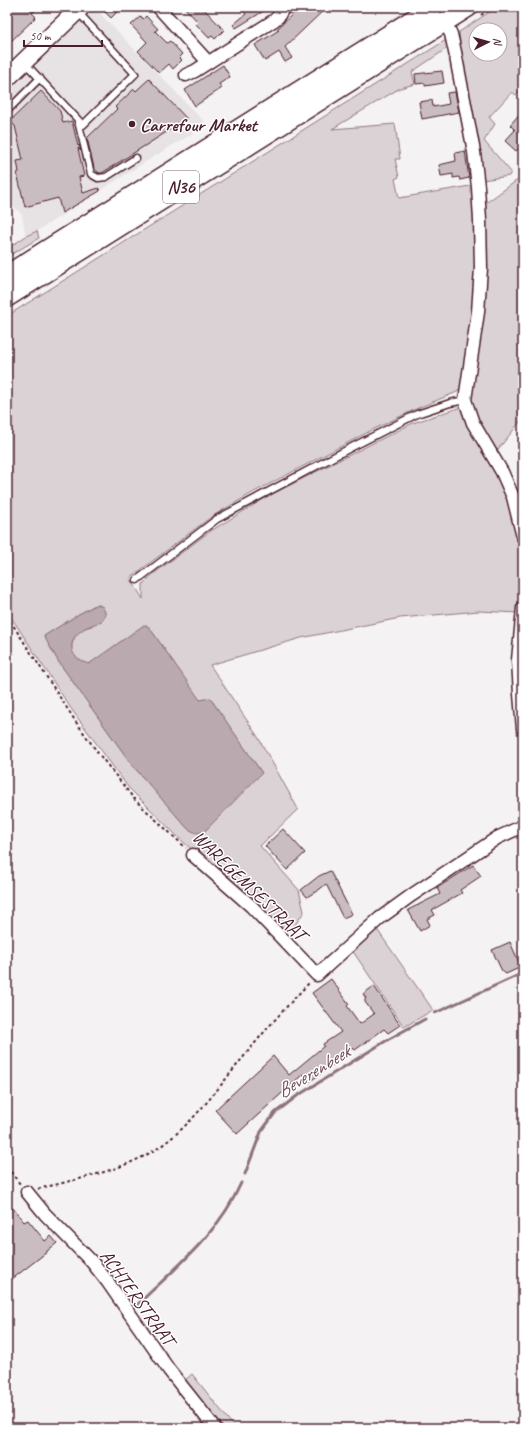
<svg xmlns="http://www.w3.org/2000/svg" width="530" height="1435" font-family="Caveat,sans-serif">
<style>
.built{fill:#e7e2e3}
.green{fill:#dbd2d5;stroke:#927880;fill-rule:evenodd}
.water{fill:#baa9ae;stroke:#8d727a}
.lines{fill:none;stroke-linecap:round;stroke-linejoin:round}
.stream{stroke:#8d727a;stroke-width:3}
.building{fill:#cabdc1;stroke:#4a1f2b}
.lane-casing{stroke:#4a1f2b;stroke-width:9}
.street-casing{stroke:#4a1f2b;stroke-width:15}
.secondary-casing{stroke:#4a1f2b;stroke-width:20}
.primary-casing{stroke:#4a1f2b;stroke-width:22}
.path{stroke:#4a1f2b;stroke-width:2;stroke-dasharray:3 3;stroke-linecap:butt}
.lane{stroke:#fff;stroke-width:6}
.street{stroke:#fff;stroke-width:12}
.secondary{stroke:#fff;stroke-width:17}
.primary{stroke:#fff;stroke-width:19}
.poi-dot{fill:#4a1f2b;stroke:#fff;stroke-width:1.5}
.labels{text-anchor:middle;stroke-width:3;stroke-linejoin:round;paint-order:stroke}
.shield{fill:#fff;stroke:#80626b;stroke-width:1}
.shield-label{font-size:18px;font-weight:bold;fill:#4a1f2b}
.poi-label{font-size:19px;font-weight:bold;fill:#4a1f2b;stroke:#fff;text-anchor:start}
.street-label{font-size:19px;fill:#4a1f2b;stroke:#fff}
.water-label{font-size:20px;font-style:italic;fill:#714f59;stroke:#fff}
</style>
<rect width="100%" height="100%" fill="#f4f2f2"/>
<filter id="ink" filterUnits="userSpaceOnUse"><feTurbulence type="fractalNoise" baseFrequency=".025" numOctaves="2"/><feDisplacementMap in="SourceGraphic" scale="8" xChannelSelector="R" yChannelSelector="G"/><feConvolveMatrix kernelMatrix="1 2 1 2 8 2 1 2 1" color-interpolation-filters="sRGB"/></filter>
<g filter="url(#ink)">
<path class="built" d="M91 7H94L207 125 153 157 37 231 26 236 22 215 7 199V87Z"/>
<path class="green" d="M497 7H523V88L516 95 512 92 489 117 495 124 484 141 511 172 509 176 482 180 462 64 459 32ZM476 30H500V54H476Z
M446 40 449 47 412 72 415 84 400 88 332 129 395 124 400 159H395L399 177 395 179 399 198 476 185 477 301 461 387 457 392 418 408 372 430 254 492 211 517 130 578 143 599V584L152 575 209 532 272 494 413 423 461 407 501 477 519 535 523 562 522 580 519 613 479 611 400 618 301 638 210 665 258 737 298 809 260 846 299 890 304 912 295 925 284 935 236 888 180 839 128 787 72 710 7 611V316ZM97 604 92 626C89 627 85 628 82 629 74 635 68 648 75 657 78 661 84 663 89 664L144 625 149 627 200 701 210 698 262 773 188 829 132 765 58 661 44 636 79 614Z
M523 176V418L496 452 472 409 470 396 483 205Z
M37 231 39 238 7 257V249L26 236Z
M376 928 433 1010 404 1027 352 950Z
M192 1374 235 1428H218L183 1382Z"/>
<path class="water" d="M97 604 103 607 106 615 102 621C96 624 87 626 82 630 65 642 70 659 89 664L144 625 149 627 200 700 210 698 262 773 204 832 196 833 188 829 132 765 58 661 44 636 79 614Z"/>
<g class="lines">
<path class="stream" d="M435 1013 523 973
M245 1174 261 1132 275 1113 297 1096 389 1039 425 1019
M136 1306C174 1269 219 1234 241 1183"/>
</g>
<path class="building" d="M15 7H39L32 13 36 17 7 45V14Z
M100 7H122L111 18Z
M184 7H202L224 30 215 39 212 36 209 38 196 24 198 22Z
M240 7H270L236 28 233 25 246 14Z
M300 7H327L285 47 292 58 285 62 279 52 265 61 255 45 279 30 277 29Z
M141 16 143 19 146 16 158 29 155 31 167 43 170 41 182 54 179 57 182 60 173 69 169 64 159 73 138 51 147 42 131 25Z
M223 65 230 77 219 84 222 88 195 106 185 90Z
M442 71 444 83 425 86V83L416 84 415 74Z
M149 79 187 119 102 173H99L94 168 87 138 117 109 115 107 134 89 136 91Z
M41 91 60 111 63 123 72 121 78 146 79 145 81 151 78 148 84 176 79 177 83 193 99 188 100 191 62 213 58 198 25 207 17 173 19 172 17 161 23 160 15 126 10 121Z
M455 92 459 112 422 119 419 102 432 100 433 107 449 104 447 93Z
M523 110V144L516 151 505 141 515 130 510 125Z
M465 151 469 178 460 180 459 177 453 178V174L441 176 439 165 456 161 455 153Z
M283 829 305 853 287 870 265 846Z
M473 865 481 876 460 890 462 893 432 910 435 915 427 919 430 925 420 931 408 910 440 894 437 888Z
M330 871 352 914 343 918 326 884 315 893V892L307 897 301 890 319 876Z
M510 942 521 967 506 974 502 971 492 950Z
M331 979 349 1004 347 1006 360 1024 374 1014 365 1002V999L366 998 363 994 374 986 400 1025 388 1033 384 1029 355 1050 352 1047 332 1061 334 1064 309 1082 303 1074 237 1134 215 1110 273 1056 289 1075 324 1046 323 1044 341 1032 312 993Z
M13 1208 24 1222 28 1220 45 1241 51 1236 57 1243 47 1251V1252L7 1283V1213Z"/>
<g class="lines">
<g class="lane-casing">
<path id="lane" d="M25 63 83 125 135 74 78 12
M7 111 40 78
M78 121 91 174 98 178 106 177 136 158
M137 580 217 519 352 447 417 414 450 403 465 400"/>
</g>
<g class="street-casing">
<path id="street" d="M159 8 208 62
M445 22 451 34 455 52 474 152 478 187 480 220 481 268 478 312 465 400 473 423 502 472 513 497 523 537
M186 75 195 71 273 21 278 17 283 8 287 7
M523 608 518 660 520 694 523 729
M193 855 251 906 317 975 380 918 412 895 497 838 523 826
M27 1192 45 1214 92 1262 107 1281 169 1370 215 1428"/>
</g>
<g class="secondary-casing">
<path id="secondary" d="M7 78 81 7"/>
</g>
<g class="primary-casing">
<path id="primary" d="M7 275 433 7
M7 297 468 7"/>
</g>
<path class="path" d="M481 15 493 7
M7 616 76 722 98 753 135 800 186 848
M7 1167 20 1184
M38 1189C77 1179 116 1172 150 1153 186 1132 212 1096 237 1065 260 1036 284 1009 309 983"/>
<use href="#lane" class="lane"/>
<use href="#street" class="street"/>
<use href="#secondary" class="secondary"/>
<use href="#primary" class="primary"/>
</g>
</g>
<circle class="poi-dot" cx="132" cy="124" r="4"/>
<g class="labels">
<rect class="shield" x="163" y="171" width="36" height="32" rx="3"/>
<g class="shield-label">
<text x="181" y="193">N36</text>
</g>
<g class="poi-label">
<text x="140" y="131">Carrefour Market</text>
</g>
<g class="street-label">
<text transform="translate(250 885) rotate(44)" y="7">WAREGEMSESTRAAT</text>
<text transform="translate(138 1297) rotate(54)" y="7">ACHTERSTRAAT</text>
</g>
<g class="water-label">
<text transform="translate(313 1071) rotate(-32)" y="7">Beverenbeek</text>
</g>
</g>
<rect width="530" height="1435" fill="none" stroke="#fff" stroke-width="24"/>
<rect x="12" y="12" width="506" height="1411" fill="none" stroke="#4a1f2b" stroke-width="1.5" filter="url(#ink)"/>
<g transform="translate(488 42) rotate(84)"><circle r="19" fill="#ffffff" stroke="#b7a5aa"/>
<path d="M0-3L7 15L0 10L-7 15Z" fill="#4a1f2b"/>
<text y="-6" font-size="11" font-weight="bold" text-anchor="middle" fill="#4a1f2b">N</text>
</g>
<path d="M24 40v6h78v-6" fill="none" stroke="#4a1f2b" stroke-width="2"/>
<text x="30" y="40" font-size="12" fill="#4a1f2b" stroke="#ffffff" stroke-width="3" paint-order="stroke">50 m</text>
</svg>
